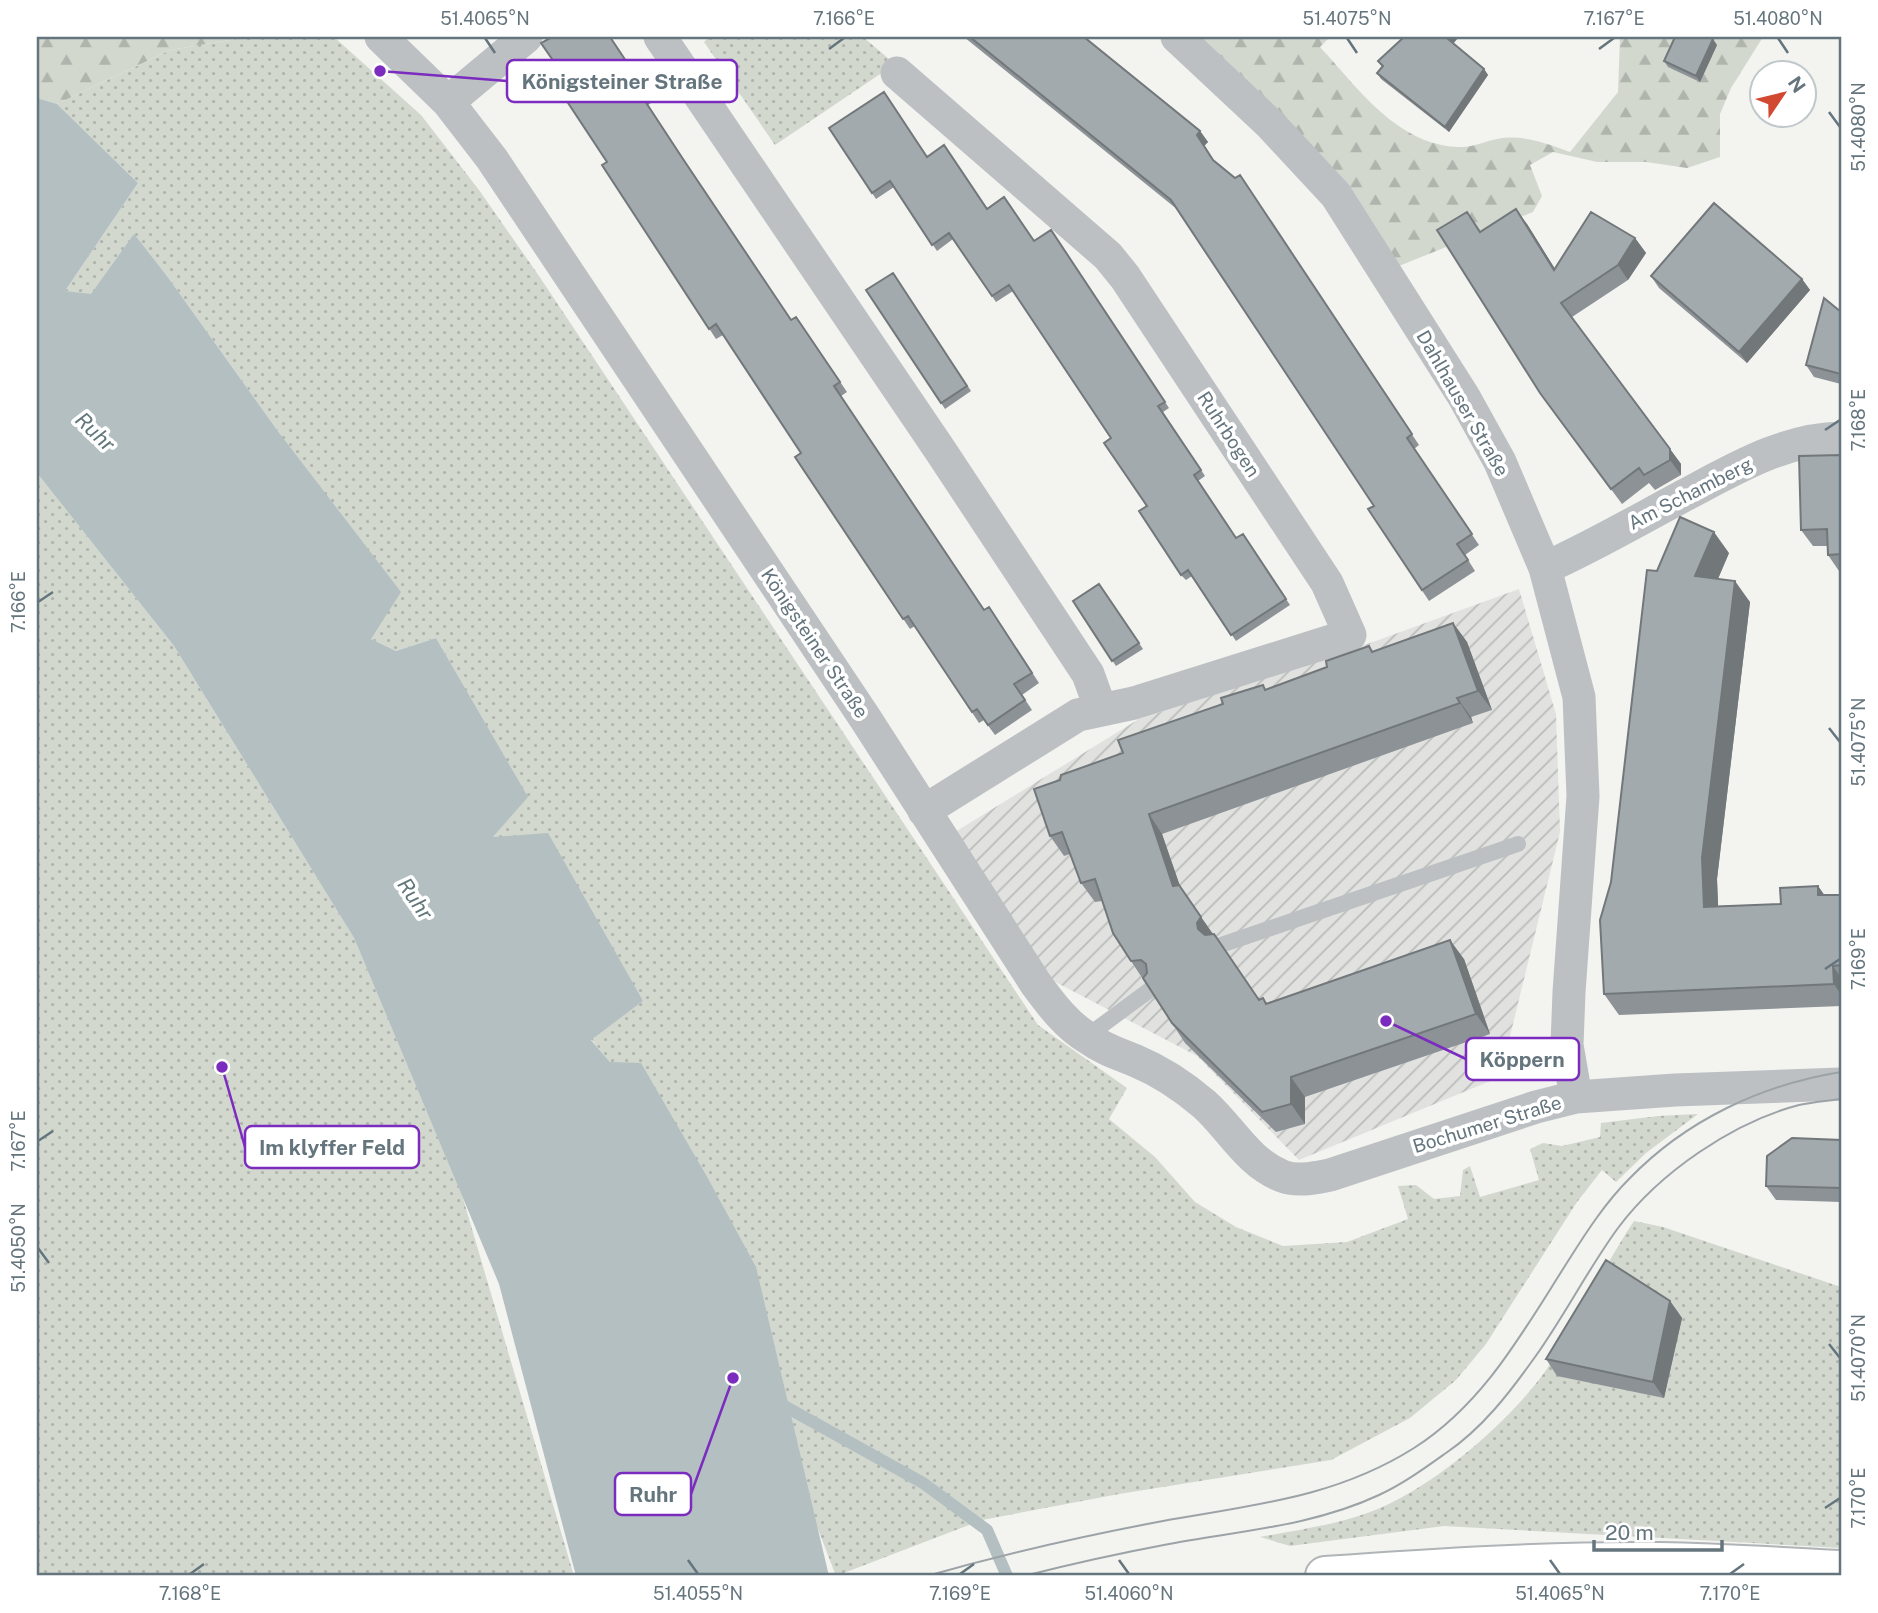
<svg xmlns="http://www.w3.org/2000/svg" width="1878" height="1613" font-family="'Public Sans',sans-serif">
<style>
.industrial{fill:url(#industrial-furrows)}
.grass{fill:url(#grass-dots)}
.forest{fill:url(#forest-firs)}
.water{fill:#b3bfc1}
.lines{fill:none;stroke-linecap:round;stroke-linejoin:round}
.stream{stroke:#b3bfc1;stroke-width:12}
.primary-casing{stroke:#b0b4b7;stroke-width:42}
.service{stroke:#bcc0c3;stroke-width:16}
.minor{stroke:#bcc0c3;stroke-width:33}
.primary{stroke:#fff;stroke-width:38}
.tram{stroke:#9ca3a7;stroke-width:2}
.wall{fill:#8c9296}
.shaded-wall{fill:#72777a}
.building{fill:#a3aaae;stroke:#72777a;stroke-width:2}
.ticks{fill:none;stroke:#65757e;stroke-width:2.5}
.labels{text-anchor:middle;stroke-width:7;stroke-linejoin:round;paint-order:stroke}
.street-label{font-size:19px;fill:#65757e;stroke:#fff}
.water-label{font-size:21px;font-style:italic;fill:#61777b;stroke:#fff}
.leader{fill:none;stroke:#7b2cbf;stroke-width:2.5}
.callout-dot{fill:#7b2cbf;stroke:#fff;stroke-width:2.5}
.callout{fill:#fff;stroke:#7b2cbf;stroke-width:2.5}
.callout-label{font-size:21px;text-anchor:middle;font-weight:bold;fill:#65757e}
.neatline{fill:none;stroke:#65757e;stroke-width:2.5}
.ticks-label{font-size:18px;text-anchor:middle;fill:#65757e}
</style>
<defs>
<pattern id="industrial-furrows" width="10" height="10" patternUnits="userSpaceOnUse" patternTransform="scale(1.75)"><rect width="10" height="10" fill="#e1e2e0"/><path d="M-1 1l2-2M0 10L10 0M9 11l2-2" fill="none" stroke="#babcbb"/></pattern>
<pattern id="grass-dots" width="8" height="8" patternUnits="userSpaceOnUse" patternTransform="scale(1.75)"><rect width="8" height="8" fill="#d3d8cf"/><path d="M2 2h.1M6 6h.1" fill="none" stroke="#afb4ad" stroke-width="1.8" stroke-linecap="round"/></pattern>
<pattern id="forest-firs" width="22" height="20" patternUnits="userSpaceOnUse" patternTransform="scale(1.75)"><rect width="22" height="20" fill="#d3d8cf"/><path d="M5 1l3.5 6h-7zM16 11l3.5 6h-7z" fill="#afb4ad"/></pattern>
</defs>
<rect width="100%" height="100%" fill="#f3f3f0"/>
<path class="industrial" d="M1519 589 1556 714 1560 832 1500 1077 1299 1160 1197 1056 1042 975 955 832 1139 719 1373 642Z"/>
<path class="grass" d="M248 37H334L421 115 479 190 539 276 1038 1025 1127 1088 1109 1119 1155 1157 1195 1202 1236 1227 1283 1246 1347 1242 1408 1219 1398 1186 1416 1185 1434 1199 1460 1196 1463 1170 1470 1166 1480 1197 1539 1180 1530 1149 1543 1143 1562 1146 1600 1137 1601 1123 1658 1116 1698 1114 1646 1153 1616 1182 1602 1170 1577 1202 1486 1344 1456 1380 1410 1418 1331 1460 1119 1494 982 1520 836 1576 803 1490 610 1062 591 1039 643 1001 492 838 527 797 436 638 396 651 371 639 280 434 167 276 134 235 91 295 65 291 138 183 57 104 170 50Z
M709 37H863L895 64 775 145 704 42Z
M37 473 174 646 354 938 462 1195 574 1576H37Z
M1634 1221 1663 1227 1841 1287V1548L1444 1526 1290 1546 1260 1537C1297 1530 1335 1525 1370 1512 1430 1490 1506 1425 1544 1373 1578 1325 1601 1270 1634 1221Z"/>
<path class="forest" d="M37 37H248L170 50 57 104 37 98Z
M1200 37H1330L1320 47C1358 88 1398 146 1460 147 1472 148 1485 141 1497 139 1523 134 1546 143 1570 152L1618 92 1620 37H1725L1726 39 1732 37H1763L1731 88 1720 114V157L1687 168 1646 162H1597L1553 152 1530 165 1542 196 1533 212 1389 270Z"/>
<path class="water" d="M37 98 57 104 138 183 65 291 91 294 134 234 167 276 280 434 401 592 371 639 396 651 436 638 528 797 493 837 548 833 643 1001 591 1040 610 1062 641 1063 706 1175 756 1267 829 1576H576L499 1284 354 938 174 646 37 473Z"/>
<g class="lines">
<path class="stream" d="M777 1402 923 1483 987 1530 1007 1576"/>
<g class="primary-casing">
<path id="primary" d="M1325 1576C1437 1568 1549 1561 1660 1562 1721 1563 1781 1567 1841 1570"/>
</g>
<path class="service" d="M1221 945 1518 844
M1086 1037 1151 989"/>
<path class="minor" d="M381 37 448 102 492 159 865 718 1036 984C1051 1004 1066 1025 1088 1038 1103 1049 1119 1054 1136 1061 1160 1071 1184 1087 1204 1104 1231 1128 1247 1162 1282 1176 1297 1182 1314 1178 1330 1175L1536 1107 1576 1097 1675 1090 1841 1084
M660 37 940 450 1088 674 1101 710
M1177 37 1270 124 1336 195 1464 397 1500 462 1545 568 1579 697 1583 796 1569 992 1567 1045 1576 1097
M897 73 1108 256 1125 277 1327 583 1350 635 1134 703 1078 715 924 811
M448 102 526 37
M1545 568C1594 546 1640 519 1687 494 1736 468 1785 439 1841 438"/>
<use href="#primary" class="primary"/>
<path class="tram" d="M927 1576C1004 1554 1083 1536 1163 1521 1252 1505 1335 1498 1414 1448 1486 1402 1525 1328 1570 1258 1587 1231 1606 1202 1629 1179 1686 1120 1761 1085 1841 1072
M1024 1576C1071 1564 1121 1553 1169 1544 1239 1531 1313 1526 1379 1495 1403 1484 1425 1468 1446 1453 1483 1428 1510 1392 1535 1357 1565 1315 1588 1269 1618 1228 1659 1173 1733 1122 1799 1105 1813 1102 1827 1101 1841 1099"/>
</g>
<path class="wall" d="M610 37 654 101 648 105 690 169 791 320 796 317 847 392 841 396 984 610 989 607 1039 683 1022 695 1032 710 995 735 984 720 979 723 915 626 910 629 795 457 801 453 723 335 716 339 602 165 607 162 552 59Z
M964 37H1084L1200 131 1208 142 1204 146 1214 161 1235 178 1247 186 1419 445 1414 449 1479 545 1465 555 1475 571 1429 601 1368 509 1374 506 1178 210Z
M1453 44 1484 69 1488 75 1449 132 1381 79 1377 73 1382 67 1378 61Z
M1717 45 1700 82 1668 67 1664 61Z
M829 128 927 156 987 208 1034 241 1051 230 1169 408 1163 412 1205 476 1198 481 1236 538 1243 534 1290 605 1236 641 1192 576 1186 580 1181 575 1111 438 1013 291 996 302 953 239 937 251 894 187 876 199Z
M1527 224 1555 269 1635 238 1646 253 1628 280 1572 317 1681 464V475L1655 490 1649 483 1622 504 1551 408 1481 232Z
M893 273 971 391 945 409 866 290Z
M1651 276 1802 279 1810 290 1747 363 1659 288Z
M1841 312V384L1814 377 1806 365Z
M1841 455V571H1839L1828 555V546H1813L1801 530Z
M1729 553 1718 579 1750 602 1717 879 1718 906 1781 904 1818 886 1824 895H1841V1006L1619 1015 1604 994 1611 882 1657 571Z
M1099 584 1143 649 1116 666 1073 601Z
M1453 623 1467 642 1492 710 1471 717 1473 723 1162 834 1180 887 1259 1000 1263 998 1267 1003 1464 959 1490 1034 1305 1097V1124L1276 1132 1185 1043 1131 961 1102 901 1095 902 1081 883 1070 854 1064 856 1050 836 1060 780 1266 690Z
M1841 1140V1202L1776 1200 1766 1186Z
M1670 1301 1682 1318 1664 1398 1557 1376 1546 1359Z"/>
<path class="shaded-wall" d="M1450 37H1459L1452 45 1448 39Z
M1713 39 1717 45 1700 82 1696 76Z
M1484 69 1488 75 1449 132 1445 127Z
M1200 131 1208 142 1204 146 1197 135Z
M1516 209 1527 224 1565 285 1554 270Z
M1635 238 1646 253 1628 280 1618 265Z
M1802 279 1810 290 1747 363 1739 352Z
M1670 449 1681 464V475L1670 460Z
M1714 532 1729 553 1710 597 1695 576Z
M1735 581 1750 602 1717 879 1719 928 1704 907 1702 858Z
M1453 623 1467 642 1492 710 1478 691Z
M1457 698 1471 717 1473 723 1460 703Z
M1149 814 1162 834 1187 906 1173 886Z
M1818 886 1833 907 1818 895Z
M1201 917 1215 937 1211 942 1198 929 1197 923Z
M1450 940 1464 959 1490 1034 1476 1014Z
M1833 966 1841 978V995L1834 984Z
M1291 1077 1305 1097V1124L1291 1104Z
M1670 1301 1682 1318 1664 1398 1653 1382Z"/>
<path class="building" d="M552 37H610L646 91 641 95 683 159 791 320 796 317 840 382 834 386 984 610 989 607 1032 673 1014 684 1025 700 988 725 977 709 972 712 908 616 903 619 795 457 801 453 716 324 709 329 602 165 607 162 543 65 552 59 541 43Z
M970 37H1084L1200 131 1197 135 1213 160 1235 178 1240 175 1412 434 1407 438 1472 534 1457 544 1468 560 1422 590 1368 509 1374 506 1171 200Z
M1404 37H1450L1448 39 1484 69 1445 127 1377 73 1383 66 1378 61Z
M1675 37H1709L1713 39 1696 76 1664 61Z
M884 92 927 157 944 145 987 209 1004 197 1034 241 1051 230 1165 402 1158 406 1201 470 1194 475 1236 538 1243 534 1286 599 1231 635 1188 570 1181 575 1139 511 1147 506 1104 443 1111 438 1009 285 992 296 949 233 932 245 890 181 872 193 829 128Z
M1714 203 1802 279 1739 352 1651 276Z
M1516 209 1554 270 1591 212 1635 238 1618 265 1561 303 1670 449V460L1644 475 1639 468 1611 489 1540 393 1437 230 1467 212 1480 232Z
M893 273 967 386 941 403 866 290Z
M1824 298 1841 312V374L1806 365Z
M1841 455V554L1828 555 1827 529 1801 530 1799 456Z
M1680 517 1714 532 1695 576 1735 581 1702 858 1704 907 1781 904 1780 888 1818 886V895H1841V965L1833 966 1834 984 1604 994 1600 920 1611 882 1647 570 1657 571Z
M1099 584 1139 643 1112 661 1073 601Z
M1453 623 1478 691 1457 698 1460 703 1149 814 1173 886 1179 885 1201 917 1197 923 1198 929 1205 935 1214 934 1259 1000 1263 998 1266 1004 1450 940 1476 1014 1291 1077V1104L1262 1112 1172 1023 1143 978 1147 973 1146 964 1141 960 1131 961 1113 933 1095 879 1081 883 1062 832 1050 836 1034 789 1060 780 1061 775 1123 753 1118 740 1223 704 1221 698 1263 685 1265 690 1327 667 1326 661 1369 646 1372 652Z
M1792 1138 1841 1140V1188L1766 1186 1767 1156Z
M1606 1260 1670 1301 1653 1382 1546 1359Z"/>
<path class="ticks" d="M485 38 495 53M1347 38 1357 53M1778 38 1788 53M829 49 844 38M1599 49 1614 38M1829 112 1840 127M1825 430 1840 420M38 602 53 592M1829 728 1840 742M1825 969 1840 959M38 1141 53 1131M38 1248 49 1263M1829 1344 1840 1358M1825 1508 1840 1498M688 1560 698 1574M1119 1560 1129 1574M1550 1560 1560 1574M190 1574 204 1564M960 1574 974 1564M1730 1574 1744 1564"/>
<g class="labels">
<g class="street-label">
<text transform="translate(1463 403) rotate(60)" y="7">Dahlhauser Straße</text>
<text transform="translate(1229 434) rotate(57)" y="7">Ruhrbogen</text>
<text transform="translate(1690 493) rotate(-27)" y="7">Am Schamberg</text>
<text transform="translate(815 643) rotate(56)" y="7">Königsteiner Straße</text>
<text transform="translate(1487 1124) rotate(-17)" y="7">Bochumer Straße</text>
</g>
<g class="water-label">
<text transform="translate(95 432) rotate(44)" y="7">Ruhr</text>
<text transform="translate(415 899) rotate(56)" y="7">Ruhr</text>
</g>
</g>
<path class="leader" d="M380 71L507 81M1386 1021L1466 1059M222 1067L245 1147M733 1378L691 1494"/>
<g class="callout-dot">
<circle cx="380" cy="71" r="7"/>
<circle cx="1386" cy="1021" r="7"/>
<circle cx="222" cy="1067" r="7"/>
<circle cx="733" cy="1378" r="7"/>
</g>
<g class="callout">
<rect x="507" y="60" width="230" height="42" rx="7"/>
<rect x="1466" y="1038" width="113" height="42" rx="7"/>
<rect x="245" y="1126" width="174" height="42" rx="7"/>
<rect x="615" y="1473" width="76" height="42" rx="7"/>
</g>
<g class="callout-label">
<text x="622" y="89">Königsteiner Straße</text>
<text x="1522" y="1067">Köppern</text>
<text x="332" y="1155">Im klyffer Feld</text>
<text x="653" y="1502">Ruhr</text>
</g>
<rect width="1878" height="1613" fill="none" stroke="#ffffff" stroke-width="77"/>
<g transform="translate(1783 94) rotate(55)"><circle r="33" fill="#ffffff" stroke="#c1c8cb" stroke-width="2"/>
<path d="M0-5L12 26L0 18L-12 26Z" fill="#d24831"/>
<text y="-10" font-size="19" font-weight="bold" text-anchor="middle" fill="#65757e">N</text>
</g>
<path d="M1594 1540v10h128v-10" fill="none" stroke="#65757e" stroke-width="3.5"/>
<text x="1605" y="1540" font-size="21" fill="#65757e" stroke="#ffffff" stroke-width="5" paint-order="stroke">20 m</text>
<rect x="38" y="38" width="1802" height="1536" class="neatline"/>
<g class="ticks-label">
<text x="485" y="25">51.4065°N</text>
<text x="844" y="25">7.166°E</text>
<text x="1347" y="25">51.4075°N</text>
<text x="1614" y="25">7.167°E</text>
<text x="1778" y="25">51.4080°N</text>
<text transform="translate(1859 127) rotate(-90)" y="6">51.4080°N</text>
<text transform="translate(1859 420) rotate(-90)" y="6">7.168°E</text>
<text transform="translate(19 602) rotate(-90)" y="6">7.166°E</text>
<text transform="translate(1859 742) rotate(-90)" y="6">51.4075°N</text>
<text transform="translate(1859 959) rotate(-90)" y="6">7.169°E</text>
<text transform="translate(19 1141) rotate(-90)" y="6">7.167°E</text>
<text transform="translate(19 1248) rotate(-90)" y="6">51.4050°N</text>
<text transform="translate(1859 1358) rotate(-90)" y="6">51.4070°N</text>
<text transform="translate(1859 1498) rotate(-90)" y="6">7.170°E</text>
<text x="190" y="1600">7.168°E</text>
<text x="698" y="1600">51.4055°N</text>
<text x="960" y="1600">7.169°E</text>
<text x="1129" y="1600">51.4060°N</text>
<text x="1560" y="1600">51.4065°N</text>
<text x="1730" y="1600">7.170°E</text>
</g>
</svg>
